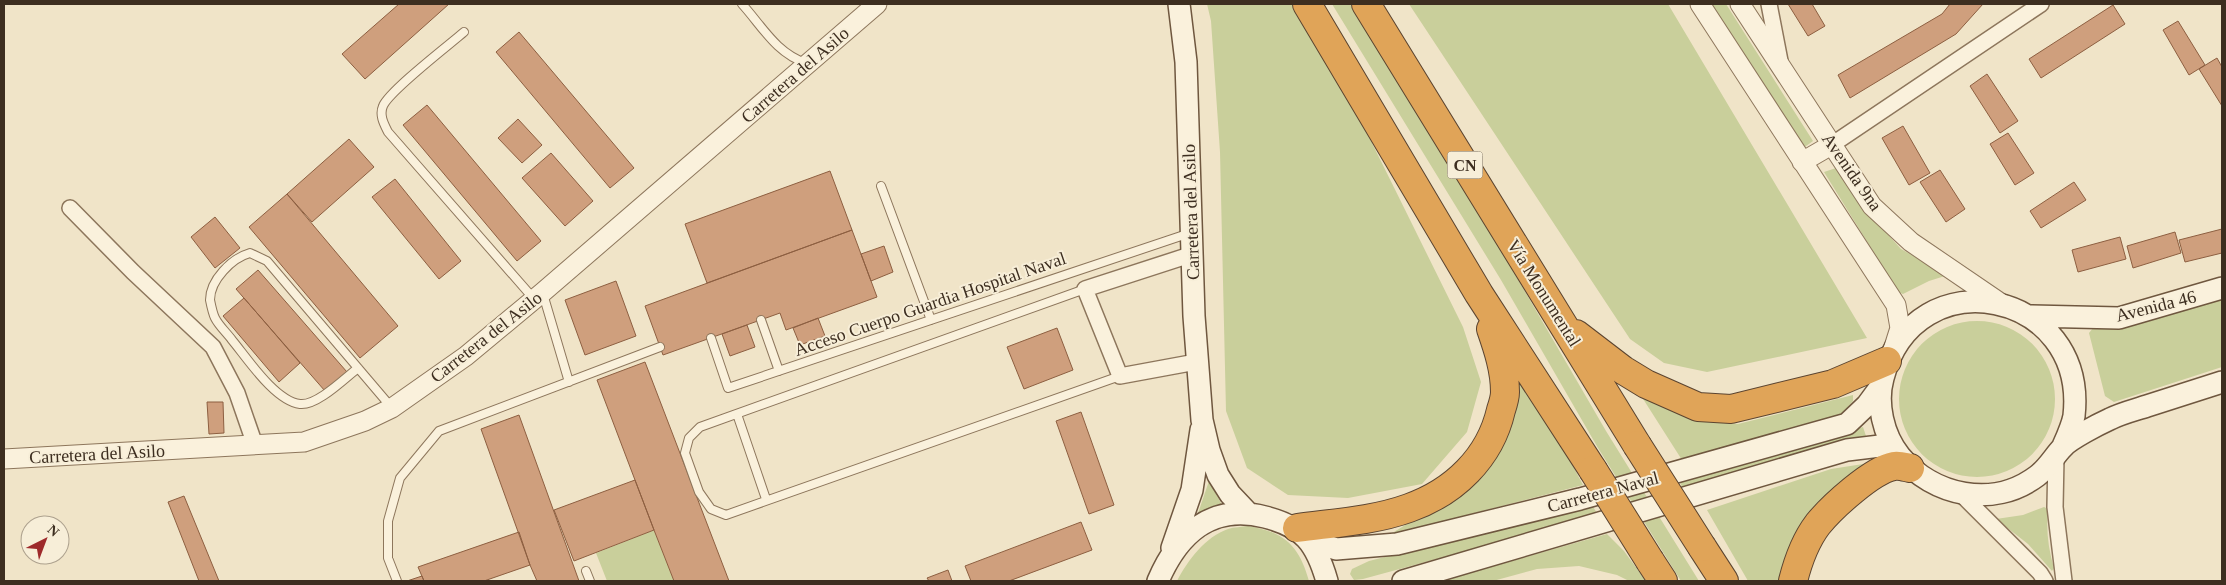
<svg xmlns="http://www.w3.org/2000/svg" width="2226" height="585" font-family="Georgia,serif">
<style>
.green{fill:#c9cf9b}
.building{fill:#cf9f7d;stroke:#8d5f41}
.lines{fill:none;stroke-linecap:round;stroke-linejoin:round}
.service-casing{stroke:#8d765c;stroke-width:10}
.minor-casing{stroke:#8d765c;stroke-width:18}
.tertiary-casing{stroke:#8d765c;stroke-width:21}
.secondary-casing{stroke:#6f573f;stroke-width:24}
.motorway-casing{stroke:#5b4430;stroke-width:30}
.service{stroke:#faf1dc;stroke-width:8}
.minor{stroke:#faf1dc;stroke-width:15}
.tertiary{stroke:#faf1dc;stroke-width:19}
.secondary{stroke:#faf1dc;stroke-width:21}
.motorway{stroke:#e0a458;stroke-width:28}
.motorway-bridge-casing{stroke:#5b4430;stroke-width:30;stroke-linecap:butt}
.motorway-bridge{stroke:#e0a458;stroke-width:28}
.labels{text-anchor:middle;stroke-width:4;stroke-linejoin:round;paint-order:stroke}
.shield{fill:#f7eed8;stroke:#756857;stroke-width:1}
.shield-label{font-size:16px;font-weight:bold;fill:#3d2e20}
.street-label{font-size:18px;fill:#3d2e20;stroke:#f7eed8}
</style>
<rect width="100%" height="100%" fill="#f0e4c8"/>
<path class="green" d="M1207 4H1295L1371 141 1463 327 1481 382 1467 432 1422 484 1348 498 1288 495 1247 468 1226 411 1220 152 1211 21Z
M1332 4H1350L1509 264 1606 431 1699 581H1681L1598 448 1501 280Z
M1409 4H1668L1867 338 1707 372 1664 363 1630 339Z
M1710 4H1726L1813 141 1802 149Z
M1839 167 1873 218 1901 249 1948 275 1929 281 1903 294 1898 292 1824 172Z
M2222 295V367L2114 402 2105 396 2089 333 2093 328Z
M1899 399a78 78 0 1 1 156 0a78 78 0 1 1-156 0Z
M1514 378 1533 390 1583 485 1389 535 1451 497 1494 461 1505 437Z
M1638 391 1690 419 1738 424 1853 395V401L1841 415 1682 460Z
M1863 427 1866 436 1683 490 1680 482Z
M1876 462 1783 581H1748L1707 510 1831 469Z
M1209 481 1223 507 1196 519Z
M1592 505 1598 515 1363 579 1354 580 1350 574 1352 569 1369 561Z
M2044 507 2048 509C2046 530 2048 548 2054 568L2052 571 2028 544 1996 519 2023 515Z
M1248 526C1284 532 1299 545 1309 581H1177C1188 560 1205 537 1228 529 1234 527 1242 527 1248 526Z
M654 530 674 581H607L596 553Z
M1607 534 1624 551 1646 581H1629L1617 575 1579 566 1537 569 1493 581H1441Z"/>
<path class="building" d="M399 4H449L365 79 342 54Z
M1788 4H1812L1825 26 1808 36Z
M1950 4H1983L1956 34 1850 98 1838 75 1942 14Z
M2113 5 2125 24 2041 78 2029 59Z
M2178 21 2205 65 2189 75 2163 30Z
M519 32 634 168 610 188 496 52Z
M2217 58 2222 67V106L2199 69Z
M1987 74 2018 121 2000 133 1970 86Z
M427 105 541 241 517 261 403 125Z
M518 119 542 145 522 163 498 138Z
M1903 126 1930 173 1909 185 1882 138Z
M2008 133 2034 173 2015 185 1990 144Z
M349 139 374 167 312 222 287 194Z
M551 153 593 201 565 226 522 178Z
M1940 170 1965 209 1946 222 1920 182Z
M830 171 852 230 707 283 685 224Z
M395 179 461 261 439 279 372 197Z
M2074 182 2086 200 2041 228 2030 211Z
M287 194 398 326 360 358 249 227Z
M215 217 240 248 215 268 191 237Z
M2222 229V253L2185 262 2179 240Z
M852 230 877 297 786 330 780 313 663 355 645 306Z
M2175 232 2181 253 2133 268 2127 246Z
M2120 237 2126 259 2078 272 2072 250Z
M884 246 893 272 871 281 861 254Z
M258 270 347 372 325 391 236 289Z
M616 281 636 336 585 355 565 300Z
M244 298 300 363 279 382 223 316Z
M818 318 825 336 800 345 793 328Z
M747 325 755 347 730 356 722 334Z
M1057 328 1073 370 1024 389 1007 347Z
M645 362 729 581H674L654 530 597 380Z
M207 402H223L224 433 209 434Z
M1081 412 1114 505 1089 514 1056 421Z
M519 415 579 581H537L530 565 481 429Z
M635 480 654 530 574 561 554 510Z
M184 496 219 581H199L168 502Z
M1081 522 1092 550 1009 581H971L965 566Z
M519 532 530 565 484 581H424L418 567Z
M948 570 952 581H929L927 578Z
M422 576 424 581H407Z"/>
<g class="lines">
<g class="service-casing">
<path id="service" d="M742 4C762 26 776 53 806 63
M464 32C449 45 389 91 383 106 379 115 384 124 388 132L534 299
M881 186 931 320
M1085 289 700 427 689 438 685 453 699 492 711 509 726 515 1120 376
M543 294 569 382
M761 320 779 371
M711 338 728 388 1190 233
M358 368C345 378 317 406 300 404 275 401 247 358 232 340 227 333 219 326 215 318 213 314 211 305 210 300 210 280 232 258 250 253L267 261 392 408
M737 414 766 499
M586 571 590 581
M397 581 388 558V521L400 478 439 431 660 347"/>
</g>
<g class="minor-casing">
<path id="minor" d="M1769 4 1780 61
M1833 144 2041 4
M70 208 133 272 213 347 237 393 255 445
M1193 254 1085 289 1120 376 1196 362
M2056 457 2055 507 2064 581
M1961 494 2040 573 2045 581"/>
</g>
<g class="tertiary-casing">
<path id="tertiary" d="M1700 4 1896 305 1900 328 1894 347
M1740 4 1872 206 1911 242 2002 304
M1802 162 1833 144
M4 459 304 442 365 421 392 408 466 356 543 292 877 4"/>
</g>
<g class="secondary-casing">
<path id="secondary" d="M1179 4 1186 62 1194 316 1202 420 1209 450 1218 475 1230 494 1247 512
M2030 316 2119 318 2222 288
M2063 446C2067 437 2072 426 2074 416 2088 290 1915 255 1883 378 1876 403 1883 435 1900 456 1933 496 1993 509 2037 476 2048 468 2054 456 2063 447 2070 439 2099 424 2110 419 2122 413 2135 410 2147 406 2172 398 2197 390 2222 382
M1307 538 1336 549 1397 544 1580 499 1847 424 1867 405 1881 386
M1172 548 1192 490 1201 430
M1158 581C1178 534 1211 503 1265 517 1304 527 1316 543 1327 581
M1403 581 1847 450 1880 446 1896 451"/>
</g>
<g class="motorway-casing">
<path id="motorway" d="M1307 4 1479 294 1593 470
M1366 4 1637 445
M1576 334 1623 370 1646 384 1698 407 1731 409 1833 384 1887 361
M1297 528C1334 523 1373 521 1409 508 1454 492 1490 458 1501 410 1503 404 1505 398 1505 392 1505 370 1498 349 1491 329
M1702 547 1724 581
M1650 561 1663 581
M1793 581C1798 561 1805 541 1818 524 1832 507 1872 470 1894 466 1899 465 1905 467 1910 468"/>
</g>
<use href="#service" class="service"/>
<use href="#minor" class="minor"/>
<use href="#tertiary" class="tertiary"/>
<use href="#secondary" class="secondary"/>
<use href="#motorway" class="motorway"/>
<g class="motorway-bridge-casing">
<path id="motorway-bridge" d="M1637 445 1702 547
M1593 470 1650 561"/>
</g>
<use href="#motorway-bridge" class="motorway-bridge"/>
</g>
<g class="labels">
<rect class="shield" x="1447.5" y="151.5" width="35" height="27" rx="4"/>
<g class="shield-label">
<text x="1465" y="171">CN</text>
</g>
<g class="street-label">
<text transform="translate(795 75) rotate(-41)" y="6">Carretera del Asilo</text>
<text transform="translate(1852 172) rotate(55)" y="6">Avenida 9na</text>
<text transform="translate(1191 212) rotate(-92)" y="6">Carretera del Asilo</text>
<text transform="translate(1544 293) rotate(58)" y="6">Vía Monumental</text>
<text transform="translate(930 304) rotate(-19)" y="6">Acceso Cuerpo Guardia Hospital Naval</text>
<text transform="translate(2156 306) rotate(-14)" y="6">Avenida 46</text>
<text transform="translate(486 337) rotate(-38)" y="6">Carretera del Asilo</text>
<text transform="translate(97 454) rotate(-3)" y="6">Carretera del Asilo</text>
<text transform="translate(1603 492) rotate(-15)" y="6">Carretera Naval</text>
</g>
</g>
<rect width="2226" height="585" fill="none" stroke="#3d2e20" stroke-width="10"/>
<g transform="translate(45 540) rotate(42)"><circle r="24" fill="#f7eed8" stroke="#ada18e"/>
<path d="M0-4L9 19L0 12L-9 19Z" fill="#9e2a2b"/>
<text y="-8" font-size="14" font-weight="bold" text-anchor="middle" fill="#3d2e20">N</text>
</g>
</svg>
